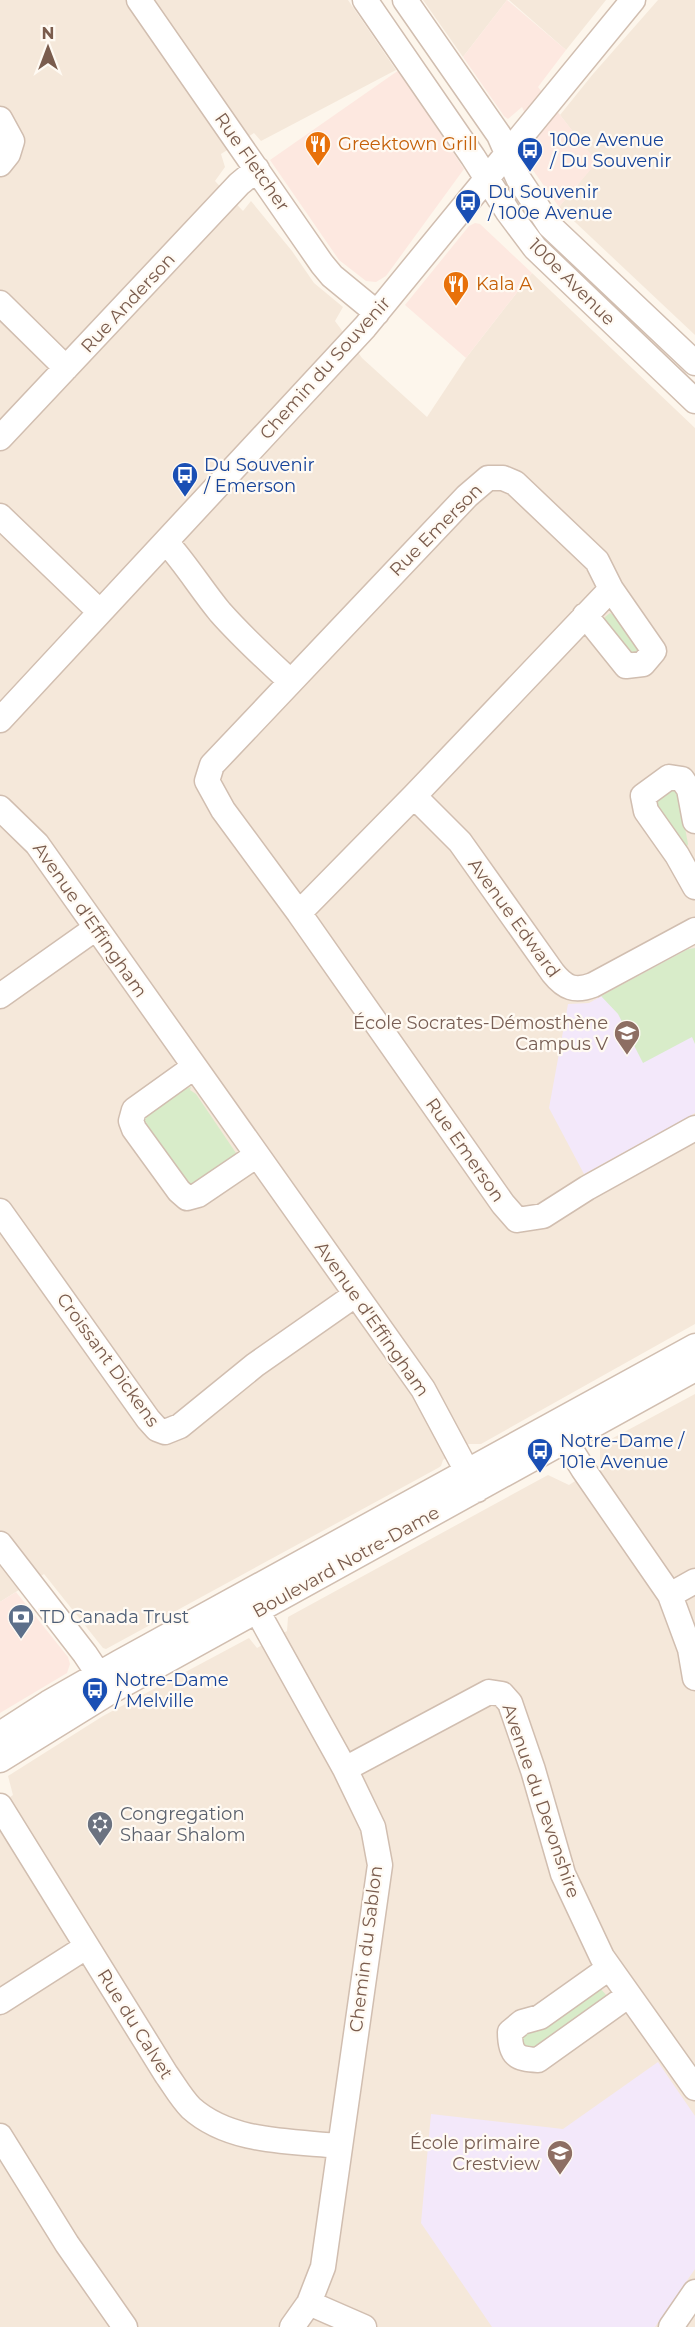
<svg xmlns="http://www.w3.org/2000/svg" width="695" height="2327" font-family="Montserrat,sans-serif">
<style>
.residential{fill:#f5e8da}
.commercial{fill:#fde8e0}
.education{fill:#f3e8fa}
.green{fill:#d8ecc9}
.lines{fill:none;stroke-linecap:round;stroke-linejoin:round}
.minor-casing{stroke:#d1beb0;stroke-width:27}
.minor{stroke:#fff;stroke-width:24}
.labels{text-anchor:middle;stroke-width:4.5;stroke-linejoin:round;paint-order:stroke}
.transit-label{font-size:18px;fill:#164399;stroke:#fffaf3;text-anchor:start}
.food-label{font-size:18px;fill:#c56008;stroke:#fffaf3;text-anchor:start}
.street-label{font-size:18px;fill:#7a5c4d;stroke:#fffaf3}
.education-label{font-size:18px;fill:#785e54;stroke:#fffaf3;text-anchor:end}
.service-label{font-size:18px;fill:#4e5e75;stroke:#fffaf3;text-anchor:start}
.worship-label{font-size:18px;fill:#5b616d;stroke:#fffaf3;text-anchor:start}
</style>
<rect width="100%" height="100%" fill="#fdf6ec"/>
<path class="residential" d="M0 0H348L396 70 261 141 254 133 221 154 225 167 215 181 243 211 251 201 292 251 314 283 343 307 335 321 362 358 427 417 466 358 532 273 695 428V1324L481 1444H469L443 1460 441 1466 438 1468 106 1649 103 1648 44 1574 0 1602Z
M423 0H507L463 57Z
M509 0H606L566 50Z
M658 0H695V335L559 207 596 162 560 115 593 74Z
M695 1394V2327H0V1804L13 1795 8 1776 103 1716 249 1638 257 1648 287 1631 288 1617 548 1475 569 1485 600 1465V1445Z"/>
<path class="commercial" d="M507 0 566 50 538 87 597 162 559 207 525 159 539 145 522 107 508 119 504 116 463 57Z
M399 70 464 169 386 276 376 282 366 281 339 260 270 160Z
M475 223 480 224 532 273 466 358 405 305 469 226Z
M16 1592 68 1657 70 1664 67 1673 0 1713V1602Z"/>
<path class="education" d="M695 948V1113L584 1174 549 1108 568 1004 589 1003 688 949Z
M658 2062 695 2116V2269L655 2327H492L421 2223 431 2114 563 2129Z"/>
<path class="green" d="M610 613 614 615 638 648 637 654 633 656 623 646 605 621V617Z
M673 788 678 790 688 844 686 849 655 806 656 800Z
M695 948V1044L692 1037 643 1063 618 1014 601 996 688 949Z
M191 1087 190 1090 196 1094 236 1153 232 1157 191 1184H188L144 1121 147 1116 183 1090Z
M600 1988 607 1996 605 2001 535 2051 522 2049 520 2034Z"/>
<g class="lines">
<g class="minor-casing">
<path id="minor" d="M139 0 322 264 332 276 377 313
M365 0 473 157 508 212 535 248 695 401
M405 0 499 135 518 178 550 226 695 363
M0 119 12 141 8 154 0 164
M0 303 66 368
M0 438 239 184 257 169
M0 516 99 611
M166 542C186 564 201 589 220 612 242 637 266 659 290 681
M585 615 626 666 643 664 654 651 611 589 597 561 515 483 503 478H488L467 496 212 765 207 781 223 810 299 913 503 1204 517 1220 543 1216 587 1188 695 1128
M0 720 365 327 633 0
M414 796 460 842 553 973C565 988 575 992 593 985L695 930
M0 808 37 844 423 1389 477 1490
M695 821 689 789 682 779 669 777 643 796 646 811 677 855 695 887
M299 913 414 796 611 589
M0 996 96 928
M194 1067 134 1110 131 1121 134 1129 179 1191 187 1198 198 1195 257 1155
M0 1211 148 1419 157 1429 165 1432 180 1426 255 1365 355 1295
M557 1427 583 1469 670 1595 690 1649 695 1678
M0 1544 85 1654 107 1687
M670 1595 695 1581
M250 1598 345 1769 373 1827 380 1865 323 2267 309 2303 292 2327
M0 1734 48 1703 120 1662 695 1346
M0 1760 110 1692 695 1369
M345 1769 489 1692 502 1694 510 1703 533 1770 563 1874 602 1957 695 2088
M0 1806 166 2074C174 2085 181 2098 191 2108 230 2143 290 2141 339 2146
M609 1968 540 2017 522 2022 510 2032C510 2055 516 2059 538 2060L629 1995
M0 2002 86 1947
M0 2136 67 2244 125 2327
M309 2303 364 2327
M671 2327 695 2292"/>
</g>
<use href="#minor" class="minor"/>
</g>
<defs>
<g id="restaurant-pin" transform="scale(1.35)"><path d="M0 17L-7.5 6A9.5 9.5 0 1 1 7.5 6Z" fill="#e8710a" stroke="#fffaf3"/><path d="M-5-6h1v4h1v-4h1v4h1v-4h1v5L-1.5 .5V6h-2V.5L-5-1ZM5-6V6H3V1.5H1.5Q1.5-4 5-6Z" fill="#fff"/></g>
<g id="bus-pin" transform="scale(1.35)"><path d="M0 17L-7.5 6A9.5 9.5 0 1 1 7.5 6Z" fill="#1a4fb4" stroke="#fffaf3"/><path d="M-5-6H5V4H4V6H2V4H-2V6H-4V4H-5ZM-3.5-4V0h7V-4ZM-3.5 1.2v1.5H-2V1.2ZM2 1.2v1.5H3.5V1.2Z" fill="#fff"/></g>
<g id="school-pin" transform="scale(1.35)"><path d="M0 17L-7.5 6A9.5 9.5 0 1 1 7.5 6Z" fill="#8d6e63" stroke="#fffaf3"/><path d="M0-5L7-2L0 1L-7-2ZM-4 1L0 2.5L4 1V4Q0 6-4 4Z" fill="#fff"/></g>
<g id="bank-pin" transform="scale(1.35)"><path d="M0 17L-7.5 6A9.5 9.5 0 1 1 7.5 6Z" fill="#5c6f8a" stroke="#fffaf3"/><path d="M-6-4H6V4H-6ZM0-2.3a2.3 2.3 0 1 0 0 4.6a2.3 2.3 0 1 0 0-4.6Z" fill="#fff"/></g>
<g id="synagogue-pin" transform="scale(1.35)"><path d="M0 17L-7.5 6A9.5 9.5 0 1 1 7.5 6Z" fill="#6b7280" stroke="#fffaf3"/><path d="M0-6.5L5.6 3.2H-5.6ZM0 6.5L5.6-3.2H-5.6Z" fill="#fff"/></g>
</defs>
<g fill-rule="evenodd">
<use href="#restaurant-pin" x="318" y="144"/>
<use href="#bus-pin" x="530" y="150"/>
<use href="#bus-pin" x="468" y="202"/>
<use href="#restaurant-pin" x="456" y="284"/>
<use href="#bus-pin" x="185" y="475"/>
<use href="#school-pin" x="627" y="1033"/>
<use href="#bus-pin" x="540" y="1451"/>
<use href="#bank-pin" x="21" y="1617"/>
<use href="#bus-pin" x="95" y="1690"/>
<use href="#synagogue-pin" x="100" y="1824"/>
<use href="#school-pin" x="560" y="2153"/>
</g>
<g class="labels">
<g class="transit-label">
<text x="550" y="146">100e Avenue<tspan x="550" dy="21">/ Du Souvenir</tspan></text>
<text x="488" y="198">Du Souvenir<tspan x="488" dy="21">/ 100e Avenue</tspan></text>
<text x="204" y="471">Du Souvenir<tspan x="204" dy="21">/ Emerson</tspan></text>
<text x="560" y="1447">Notre-Dame /<tspan x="560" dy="21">101e Avenue</tspan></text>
<text x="115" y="1686">Notre-Dame<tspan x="115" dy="21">/ Melville</tspan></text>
</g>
<g class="food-label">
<text x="338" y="150">Greektown Grill</text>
<text x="476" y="290">Kala A</text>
</g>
<g class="street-label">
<text transform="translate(252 162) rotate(55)" y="6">Rue Fletcher</text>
<text transform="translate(572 282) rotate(45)" y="6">100e Avenue</text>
<text transform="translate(128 303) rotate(-47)" y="6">Rue Anderson</text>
<text transform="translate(325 368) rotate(-48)" y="6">Chemin du Souvenir</text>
<text transform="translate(436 530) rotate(-45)" y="6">Rue Emerson</text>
<text transform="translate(514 918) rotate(54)" y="6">Avenue Edward</text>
<text transform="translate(90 920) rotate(55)" y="6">Avenue d'Effingham</text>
<text transform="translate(465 1150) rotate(55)" y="6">Rue Emerson</text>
<text transform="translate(372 1319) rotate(55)" y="6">Avenue d'Effingham</text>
<text transform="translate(108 1360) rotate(54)" y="6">Croissant Dickens</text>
<text transform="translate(346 1562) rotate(-29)" y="6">Boulevard Notre-Dame</text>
<text transform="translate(541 1801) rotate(71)" y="6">Avenue du Devonshire</text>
<text transform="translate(366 1949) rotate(-83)" y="6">Chemin du Sablon</text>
<text transform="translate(135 2024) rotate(58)" y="6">Rue du Calvet</text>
</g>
<g class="education-label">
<text x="608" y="1029">École Socrates-Démosthène<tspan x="608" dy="21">Campus V</tspan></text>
<text x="540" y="2149">École primaire<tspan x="540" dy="21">Crestview</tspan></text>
</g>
<g class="service-label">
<text x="40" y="1623">TD Canada Trust</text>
</g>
<g class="worship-label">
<text x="120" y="1820">Congregation<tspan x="120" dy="21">Shaar Shalom</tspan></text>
</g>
</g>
<g transform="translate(48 48)" stroke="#fffaf3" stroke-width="4.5" paint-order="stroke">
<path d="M0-4.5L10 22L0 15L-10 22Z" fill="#7a5c4d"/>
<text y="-9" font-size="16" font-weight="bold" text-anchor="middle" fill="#7a5c4d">N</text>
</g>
</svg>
